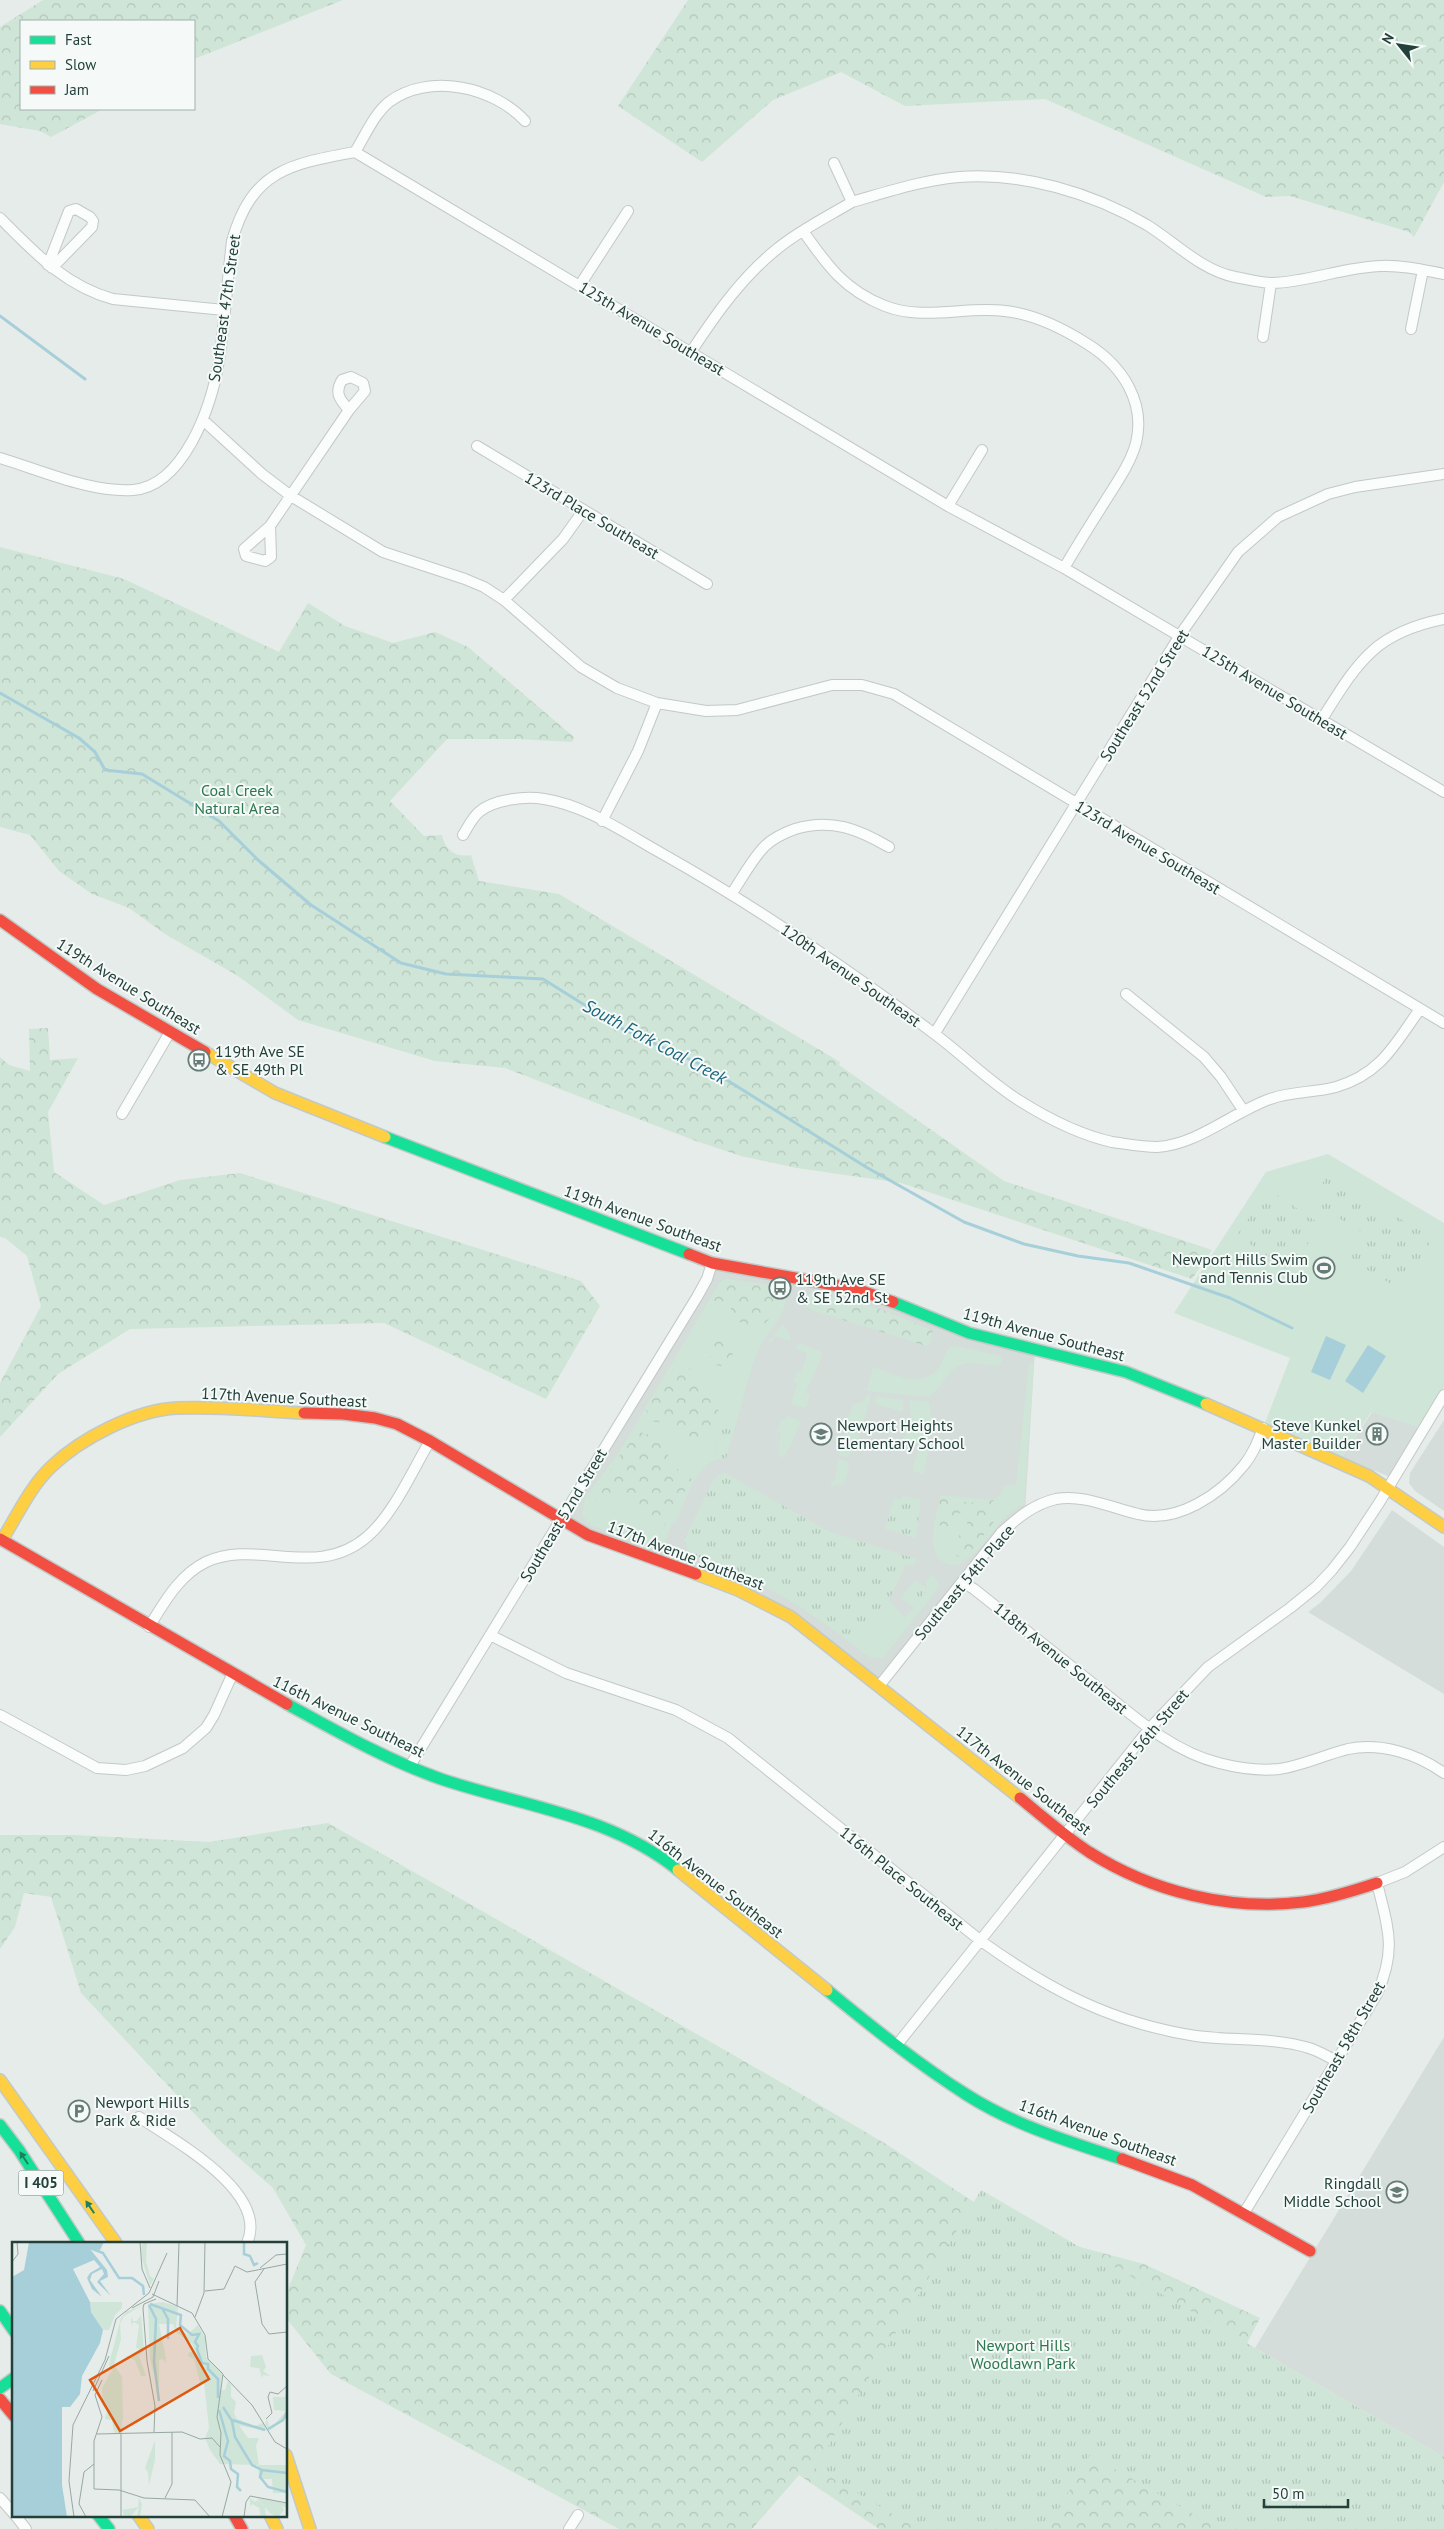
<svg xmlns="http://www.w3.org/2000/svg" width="1444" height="2529" font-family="'PT Sans',sans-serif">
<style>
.built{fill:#d4ddd9}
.green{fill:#cfe5d7}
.forest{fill:url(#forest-crowns)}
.park{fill:url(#park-tufts)}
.water{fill:#a7cfda}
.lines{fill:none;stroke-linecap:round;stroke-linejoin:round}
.stream{stroke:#a7cfda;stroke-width:3}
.street-casing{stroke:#c3c9c6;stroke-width:12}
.fast-casing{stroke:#c2c9c7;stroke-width:14}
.slow-casing{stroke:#c2c9c7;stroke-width:14}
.jam-casing{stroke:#c2c9c7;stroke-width:14}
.street{stroke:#fbfcfc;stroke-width:10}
.fast{stroke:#16e098;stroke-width:11}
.slow{stroke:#ffcf43;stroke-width:11}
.jam{stroke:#f24e42;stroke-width:11}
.oneway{fill:#1e8060}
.labels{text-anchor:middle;stroke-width:4;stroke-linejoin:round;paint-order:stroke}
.shield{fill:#f5faf8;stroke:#627873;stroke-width:1}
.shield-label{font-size:15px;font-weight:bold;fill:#23403a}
.street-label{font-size:16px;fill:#23403a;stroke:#f5faf8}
.park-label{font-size:16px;fill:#2c784f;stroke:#f5faf8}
.poi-label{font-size:16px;fill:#23403a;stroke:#f5faf8;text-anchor:start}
.water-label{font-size:18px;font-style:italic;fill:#1b667d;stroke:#f5faf8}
.inset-river{fill:none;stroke:#a7cfda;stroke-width:2.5}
.inset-road{fill:none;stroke:#98a7a3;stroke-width:1}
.view{fill:#de580e;fill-opacity:0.15;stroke:#de580e;stroke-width:2.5}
.inset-edge{fill:none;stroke:#23403a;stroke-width:2.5}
</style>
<defs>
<pattern id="forest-crowns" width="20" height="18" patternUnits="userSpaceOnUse" patternTransform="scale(1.25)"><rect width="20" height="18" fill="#cfe5d7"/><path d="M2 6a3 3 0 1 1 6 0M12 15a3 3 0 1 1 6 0" fill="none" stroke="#b1c6b9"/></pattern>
<pattern id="park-tufts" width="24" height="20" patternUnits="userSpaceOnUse" patternTransform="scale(1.25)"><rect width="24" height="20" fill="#cfe5d7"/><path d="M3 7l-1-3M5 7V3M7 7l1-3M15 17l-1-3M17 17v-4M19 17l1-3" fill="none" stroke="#b1c6b9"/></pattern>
</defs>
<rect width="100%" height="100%" fill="#e6ece9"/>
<path class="built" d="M712 1263 835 1284 1035 1350 1025 1512 879 1686 791 1617 561 1520Z
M1372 1412 1420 1427 1390 1477 1342 1457Z
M1444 1420V1511L1415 1491 1409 1483 1410 1473Z
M1392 1510 1444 1547V1694L1308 1612 1320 1603 1351 1571Z
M1444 2037V2457L1255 2348Z"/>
<path class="green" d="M1328 1154 1444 1223V1387L1420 1427 1371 1412 1342 1457 1265 1423 1290 1358 1174 1313 1266 1172Z
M726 1279 780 1287 787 1295C784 1322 767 1329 757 1353 748 1374 743 1404 735 1427L728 1415 715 1446V1460C693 1471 685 1503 675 1524L672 1523 664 1545 658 1549 592 1526 582 1515 585 1498 620 1451 720 1282Z
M783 1324 791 1338 790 1341 774 1336 772 1343 768 1342Z
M798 1343 822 1352C819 1368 811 1378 806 1393L810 1395 806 1408 791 1404 797 1383 794 1381 797 1371 802 1372 807 1353 796 1349Z
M957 1346 1000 1356 1003 1360 999 1365C988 1367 977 1361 967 1363 954 1365 947 1377 940 1386 937 1391 932 1392 929 1397L867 1391 873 1367C893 1374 922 1389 939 1368 944 1361 944 1353 950 1347Z
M1029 1364H1034L1024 1504C999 1516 991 1540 971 1556 967 1559 962 1561 958 1565 919 1566 936 1517 941 1495L993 1500 1000 1495 1005 1485 1016 1486Z
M867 1395 871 1396 862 1427 847 1422 853 1404 862 1402Z
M876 1396 903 1400V1412L876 1404Z
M909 1400 929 1402 932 1422 928 1433 929 1446 924 1474 912 1471 920 1444 904 1439 911 1416Z
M787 1416 801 1421 792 1443 783 1458 778 1453 781 1433 777 1432 781 1420H785Z
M847 1430 860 1434 856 1447 847 1457 839 1455 840 1444Z
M838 1459 847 1461 849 1467 845 1483 829 1487 835 1479Z
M931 1574 938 1581 939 1587 883 1658 869 1657 851 1643 860 1636 869 1634 889 1600 904 1617 914 1608 927 1589 926 1582Z"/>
<path class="forest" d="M43 0H343L194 59V21H21V109H103L51 137 40 131 0 124V27Z
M688 0H1444V182L1414 237 1409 232 1290 196 1266 197 1045 99 905 106 841 72 773 100 702 162 618 106Z
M0 547 124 579 279 652 308 603 345 626 393 643 435 632 468 647 574 737 572 742 518 739H447L390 801 424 836 442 835C445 850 456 858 471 855L479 881 559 894 840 1062 839 1065 1004 1181 1212 1250 1192 1279 901 1183 797 1168 741 1156 696 1141 505 1068 435 1061 298 1020 238 976 165 934 129 908 92 894 59 871 30 835 0 827Z
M48 1028 50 1060 78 1058 48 1112 54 1172 104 1205 180 1180 240 1173 581 1281 600 1306 546 1399 384 1323 130 1329 58 1374 0 1437V1383L41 1306 27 1256 5 1238 0 1237V1057L9 1065 30 1071 29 1029Z
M726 1279 769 1285 776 1294 780 1307 759 1330 745 1329 727 1303 711 1300 720 1282Z
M809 1294C856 1298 890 1312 933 1331L930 1343 926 1346 808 1309 805 1306Z
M720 1335 729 1341 733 1356 721 1366 709 1364 712 1348Z
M689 1367 714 1401 720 1414 710 1433 699 1442 681 1436 674 1423 654 1422 645 1409 669 1370Z
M640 1432 660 1439C668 1456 674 1471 692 1479 682 1498 669 1512 662 1532L650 1525 623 1498 595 1500C606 1473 620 1452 640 1432Z
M941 1495C958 1503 975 1505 993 1500L1003 1510 965 1559 951 1554 947 1541C960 1538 966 1532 968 1518L959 1513 947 1527 935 1524Z
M328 1823 765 2073 886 2144 1016 2230 1144 2264 1260 2318 1191 2452 1300 2529H879L799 2475 752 2529H619L331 2374 286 2318V2294L306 2245 273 2188 221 2142 81 1993 51 1897 24 1893 15 1927 0 1949V1835H74L209 1842Z"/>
<path class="park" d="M1327 1176 1433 1238 1401 1290 1349 1259 1364 1233 1311 1202Z
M1269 1189 1321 1225 1289 1271 1237 1235Z
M728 1415 735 1427 726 1458 715 1460 718 1432Z
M725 1473 830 1532 917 1559 914 1565 905 1566 889 1600 869 1634 860 1636 851 1643C801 1604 750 1575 691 1554L684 1541 713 1481 719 1474Z
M902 1496 921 1499 916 1538 885 1529 894 1498 901 1500Z
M915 1580 927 1589 914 1608 901 1598Z
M981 2190 1444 2457V2529H1220L1090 2455 1047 2529H918L815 2468Z"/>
<path class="water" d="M1326 1336 1346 1345 1330 1380 1311 1372Z
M1368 1345 1386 1356 1363 1393 1345 1381Z"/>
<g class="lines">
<path class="stream" d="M0 316 85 379
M0 693 79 738 95 752 105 770 142 774 219 821 258 860 311 905 401 963 446 974 543 979 623 1029 706 1067 866 1167 964 1222 1024 1244 1078 1256 1129 1263 1230 1298 1292 1328"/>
<g class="street-casing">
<path id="street" d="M355 152 948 506 1064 568 1444 792
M355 152C365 136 374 114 389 102 429 72 494 87 525 121
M852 202C887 192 923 180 959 177 1023 172 1092 193 1147 225 1176 243 1201 270 1235 277 1246 279 1260 283 1272 283 1309 282 1344 267 1381 266 1402 265 1423 270 1444 274
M0 218C34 252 65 286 113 299L224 310
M803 231C827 265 844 290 885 306 924 321 964 306 1005 311 1034 314 1064 329 1089 345 1122 366 1146 402 1136 443 1130 465 1115 485 1104 503 1090 525 1077 546 1064 568
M48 265 69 211 76 209 90 217 93 221 92 227 52 268
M580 285 628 211
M1411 329 1423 270
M1263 337 1271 283
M691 352C716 314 742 277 777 249 800 230 827 217 852 202L834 163
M203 420 262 474 291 496 383 552 465 579 484 587 504 600 581 667 617 688 657 703 706 711 737 710 832 685H862L894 694 1444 1023
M477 446 707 584
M0 458C40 470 91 493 133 490 183 486 211 408 218 366 225 325 227 282 232 241 252 170 290 164 355 152
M948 506 982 450
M270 526 271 557 265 561 246 556 244 549 270 526 349 410C340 400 334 393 342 380L351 377 363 383 365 391 349 410
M504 600 563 539 583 511
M1322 719C1358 662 1374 633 1444 619
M602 821 638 751 657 703
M463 835C468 827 472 818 479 812 494 799 526 796 544 799 585 805 625 833 661 853 755 906 845 967 932 1032 962 1054 988 1081 1020 1101 1047 1118 1081 1135 1112 1142 1127 1144 1142 1147 1157 1147 1197 1145 1233 1112 1270 1099 1292 1091 1314 1093 1336 1087 1381 1074 1395 1044 1420 1009
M732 893C743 877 752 859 765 846 773 838 784 833 795 829 831 818 858 829 889 847
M1126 994 1204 1057 1221 1077 1243 1110
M935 1033 1180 635 1238 552 1278 517 1328 494 1355 487 1444 474
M122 1114 170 1032
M962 1582 974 1589C1013 1620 1053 1652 1092 1683 1130 1713 1170 1751 1219 1763 1238 1768 1259 1771 1279 1769 1302 1766 1324 1755 1348 1749 1381 1742 1417 1754 1444 1773
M149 1627C164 1603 179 1575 206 1562 257 1538 317 1581 368 1536 394 1513 412 1471 430 1441
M490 1635 566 1673 676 1710 728 1738 981 1941C1049 1990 1112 2023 1196 2036 1233 2041 1273 2037 1309 2048 1319 2051 1328 2057 1337 2061
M879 1686 1001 1533C1017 1518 1034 1504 1056 1499 1084 1494 1111 1508 1138 1514 1177 1524 1221 1494 1244 1465 1253 1454 1258 1441 1263 1428
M0 1715 97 1768 126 1770 145 1766 183 1748 206 1728 214 1715 232 1675
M410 1766 697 1297 707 1279 712 1263
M896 2046 1149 1729 1208 1667 1290 1608 1316 1587 1332 1570 1350 1547 1379 1503 1444 1395
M139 2117C173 2140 270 2192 247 2243
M1244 2213 1377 1994C1397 1949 1388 1928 1377 1883L1405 1872 1444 1847
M0 2498 14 2514
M15 2515 26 2529
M569 2529 578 2515"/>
</g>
<g class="fast-casing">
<path id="fast" d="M385 1137 689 1254
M893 1302 969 1333 1126 1372 1206 1404
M287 1704C336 1731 387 1760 441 1779 521 1806 610 1815 678 1870
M827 1990C872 2027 918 2064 967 2095 1014 2125 1070 2142 1122 2159
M0 2125 19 2150 79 2243
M0 2311 14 2331
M0 2388 14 2378
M98 2515 109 2529"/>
</g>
<g class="slow-casing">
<path id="slow" d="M205 1052 275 1093 385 1137
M1206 1404 1369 1476 1444 1527
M2 1540C17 1516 30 1487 51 1467 81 1438 136 1410 177 1408 219 1406 262 1411 304 1413
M696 1574 738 1590 791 1617 1020 1798
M678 1870 827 1990
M0 2080 116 2243
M286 2455 310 2529
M138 2515 148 2529
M270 2515 277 2529"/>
</g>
<g class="jam-casing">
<path id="jam" d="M0 920 97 989 205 1052
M689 1254 712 1263 856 1289 893 1302
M304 1413 343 1414 375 1418 397 1424 430 1441 588 1535 696 1574
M0 1539 287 1704
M1020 1798C1043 1817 1065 1836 1089 1852 1152 1892 1230 1911 1303 1902 1328 1899 1353 1891 1377 1883
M1122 2159 1192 2185 1310 2251
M0 2399 14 2416
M234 2515 242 2529"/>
</g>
<use href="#street" class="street"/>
<use href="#fast" class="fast"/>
<use href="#slow" class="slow"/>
<use href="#jam" class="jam"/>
</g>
<defs><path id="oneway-solid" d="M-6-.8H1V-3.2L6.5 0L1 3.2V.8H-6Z" transform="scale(1.25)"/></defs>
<g class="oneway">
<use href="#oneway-solid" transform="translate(24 2158) rotate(-123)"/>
<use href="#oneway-solid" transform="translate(90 2207) rotate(-124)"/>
</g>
<defs>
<g id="bus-ring" transform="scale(1.125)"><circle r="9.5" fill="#f5faf8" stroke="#677c77" stroke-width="1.5"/><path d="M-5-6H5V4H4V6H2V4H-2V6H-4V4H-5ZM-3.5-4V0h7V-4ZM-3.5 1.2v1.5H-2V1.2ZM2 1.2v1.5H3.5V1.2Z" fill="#677c77"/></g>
<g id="stadium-ring" transform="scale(1.125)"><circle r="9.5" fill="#f5faf8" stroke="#677c77" stroke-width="1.5"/><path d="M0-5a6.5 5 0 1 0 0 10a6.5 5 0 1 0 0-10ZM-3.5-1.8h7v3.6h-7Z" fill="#677c77"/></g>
<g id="school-ring" transform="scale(1.125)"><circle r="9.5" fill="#f5faf8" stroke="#677c77" stroke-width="1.5"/><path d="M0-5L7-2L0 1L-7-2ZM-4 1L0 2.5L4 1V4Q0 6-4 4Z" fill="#677c77"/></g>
<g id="building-ring" transform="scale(1.125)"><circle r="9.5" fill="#f5faf8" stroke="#677c77" stroke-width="1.5"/><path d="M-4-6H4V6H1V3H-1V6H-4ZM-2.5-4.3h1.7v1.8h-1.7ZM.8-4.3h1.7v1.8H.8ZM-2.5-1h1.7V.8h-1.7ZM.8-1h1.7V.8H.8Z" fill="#677c77"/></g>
<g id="parking-ring" transform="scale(1.125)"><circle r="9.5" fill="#f5faf8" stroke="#677c77" stroke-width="1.5"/><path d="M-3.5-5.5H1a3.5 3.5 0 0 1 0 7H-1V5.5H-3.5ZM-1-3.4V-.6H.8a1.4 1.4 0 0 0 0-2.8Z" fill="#677c77"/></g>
</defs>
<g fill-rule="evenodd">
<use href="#bus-ring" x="199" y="1060"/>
<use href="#stadium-ring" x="1324" y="1268"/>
<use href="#bus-ring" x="780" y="1288"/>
<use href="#school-ring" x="821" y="1434"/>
<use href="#building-ring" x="1377" y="1434"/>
<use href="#parking-ring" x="79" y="2111"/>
<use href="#school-ring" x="1397" y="2192"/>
</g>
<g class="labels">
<rect class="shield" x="18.5" y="2170.5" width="45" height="25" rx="4"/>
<g class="shield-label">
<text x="41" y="2188">I 405</text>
</g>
<g class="street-label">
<text transform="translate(224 308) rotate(-82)" y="6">Southeast 47th Street</text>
<text transform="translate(652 328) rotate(31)" y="6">125th Avenue Southeast</text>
<text transform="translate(592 515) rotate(31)" y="6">123rd Place Southeast</text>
<text transform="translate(1275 692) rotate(31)" y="6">125th Avenue Southeast</text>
<text transform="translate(1144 695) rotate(-58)" y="6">Southeast 52nd Street</text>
<text transform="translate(1148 847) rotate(31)" y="6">123rd Avenue Southeast</text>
<text transform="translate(851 975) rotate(35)" y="6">120th Avenue Southeast</text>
<text transform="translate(129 986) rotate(32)" y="6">119th Avenue Southeast</text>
<text transform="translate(643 1218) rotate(20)" y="6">119th Avenue Southeast</text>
<text transform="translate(1044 1334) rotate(15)" y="6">119th Avenue Southeast</text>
<text transform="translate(284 1397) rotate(3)" y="6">117th Avenue Southeast</text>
<text transform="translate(563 1515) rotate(-59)" y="6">Southeast 52nd Street</text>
<text transform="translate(686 1555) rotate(21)" y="6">117th Avenue Southeast</text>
<text transform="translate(964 1582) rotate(-50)" y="6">Southeast 54th Place</text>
<text transform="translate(1061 1658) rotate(39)" y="6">118th Avenue Southeast</text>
<text transform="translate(349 1716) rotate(26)" y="6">116th Avenue Southeast</text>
<text transform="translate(1137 1748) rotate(-50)" y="6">Southeast 56th Street</text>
<text transform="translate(1024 1780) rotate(38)" y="6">117th Avenue Southeast</text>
<text transform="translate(902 1878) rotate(39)" y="6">116th Place Southeast</text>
<text transform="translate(716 1883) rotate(38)" y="6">116th Avenue Southeast</text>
<text transform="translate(1343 2047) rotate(-60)" y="6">Southeast 58th Street</text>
<text transform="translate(1098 2132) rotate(20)" y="6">116th Avenue Southeast</text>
</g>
<g class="park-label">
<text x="237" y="796">Coal Creek<tspan x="237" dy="18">Natural Area</tspan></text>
<text x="1023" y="2351">Newport Hills<tspan x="1023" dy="18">Woodlawn Park</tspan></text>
</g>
<g class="poi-label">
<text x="215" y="1057">119th Ave SE<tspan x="215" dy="18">&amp; SE 49th Pl</tspan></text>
<text x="1308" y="1265" text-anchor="end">Newport Hills Swim<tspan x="1308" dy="18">and Tennis Club</tspan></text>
<text x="796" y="1285">119th Ave SE<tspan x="796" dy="18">&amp; SE 52nd St</tspan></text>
<text x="837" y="1431">Newport Heights<tspan x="837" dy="18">Elementary School</tspan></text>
<text x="1361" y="1431" text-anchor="end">Steve Kunkel<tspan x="1361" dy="18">Master Builder</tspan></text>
<text x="95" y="2108">Newport Hills<tspan x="95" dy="18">Park &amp; Ride</tspan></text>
<text x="1381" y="2189" text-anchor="end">Ringdall<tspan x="1381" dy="18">Middle School</tspan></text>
</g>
<g class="water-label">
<text transform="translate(655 1042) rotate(28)" y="6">South Fork Coal Creek</text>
</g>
</g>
<g transform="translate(12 2242)">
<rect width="275" height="275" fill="#e6ece9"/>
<path d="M132 0H135L134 19 138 34 142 37 138 43 130 17 129 5ZM151 60 166 65 164 85 176 92 186 83 193 96 194 115 210 130 209 148H213L216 139 219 143V182H226L236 196H247L244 204 247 223H275V266L270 264 272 268 266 275 259 272 245 256 274 261V251H261L260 237H247L246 223 208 222 198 208 193 196 197 186 192 141H188L182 117 176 114 177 110H183L180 102 164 90 161 82H147L154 116 153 121 151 117 147 118V154L138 117 136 66V62ZM131 63 112 74 108 82 109 97 102 123 110 135 111 178 105 179 102 192 100 178 93 177 96 165 91 164 90 146 101 127 97 126 98 118 109 76 114 70ZM129 73 132 109 127 114 134 134H129L123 118 113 114H122L127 107 124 106 127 83 122 80 119 83V80L120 74 121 79H125ZM250 113 254 125 251 129 258 134 251 133 250 136 247 126 238 125 239 114ZM143 198V218L137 243 136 230 133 226ZM127 256 130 262 128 275 125 273 127 265 119 274 112 273 110 268 126 265ZM238 256 243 260 246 258 253 265 254 275H249L247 266 240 262 238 265Z" fill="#cfe5d7"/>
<path d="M78 60H110V66L103 73 97 88H91L79 70ZM275 147V176L257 189 253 182 255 177 257 185 262 183 274 169 262 168 261 155H273ZM219 155 224 160 222 172 225 177 243 184 251 181 255 189 219 182ZM97 165 110 166V192H103V175H97Z" fill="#cfe5d7"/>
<path d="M17 0H92L88 8 78 7 95 28 96 35 88 39 99 54 85 40 92 32 90 27 80 32 78 38 90 55 80 47 75 36 78 31 88 25 82 18 61 27 78 60 79 70 91 88 88 101 70 134 68 152 58 165H50V243L55 275H0V35L12 28Z" fill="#a7cfda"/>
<path class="inset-river" d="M232 0V12L238 14 242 23 246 21M78 6 91 11 107 36H120L131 44 132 53M138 62 169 73 168 83 180 93 187 92 183 100 186 104 185 107 190 121 196 122V127L206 137V156M137 63 144 77 142 120 147 159M150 66 156 77V97M211 165 220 179 223 195 240 223 250 228 275 231M207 168 216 199 212 214 218 219 219 227 226 232 225 245 229 249M220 178 253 188M256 187 271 178 275 170M250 228 248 235 256 245 275 250"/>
<path class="inset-road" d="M128 0 130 27 138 46M0 20 6 12 5 0M248 26 264 13 275 12M252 27 243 40 250 82 257 92 275 90M193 49 212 47 223 24 235 30 275 22M140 52 180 71 193 93 196 117 211 132 205 175 209 191 208 213 219 240 210 275M165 64 167 0M120 66 141 55 147 39M131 66 135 119 143 164 142 190M131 66 132 62 144 57M183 75 192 51 193 0M211 133 240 163 263 200 275 207M90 138 83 153 90 175 82 199V247L107 248 132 256 183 258 198 275M81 149 97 114M258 150 266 152 275 144M254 177 260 171 256 155 258 150M85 192 170 190 188 197 200 196 208 205M153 256 160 242V190M62 275 57 239 61 183 93 118 104 77 137 51 155 11M74 275 67 262 72 230 82 222M109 275V192M232 275 234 260 238 254 275 261"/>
<path class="view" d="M168 86 197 137 108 189 78 138Z"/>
<rect width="275" height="275" class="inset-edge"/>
</g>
<rect x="20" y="20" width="175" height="90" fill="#f5faf8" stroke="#a1b0ac"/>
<rect x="30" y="36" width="25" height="8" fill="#16e098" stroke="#a1b0ac"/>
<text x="65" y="45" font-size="15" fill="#23403a">Fast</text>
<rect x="30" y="61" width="25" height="8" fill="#ffcf43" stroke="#a1b0ac"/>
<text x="65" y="70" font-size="15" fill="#23403a">Slow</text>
<rect x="30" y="86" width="25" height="8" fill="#f24e42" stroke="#a1b0ac"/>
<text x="65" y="95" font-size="15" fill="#23403a">Jam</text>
<g transform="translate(1399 45) rotate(300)" stroke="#f5faf8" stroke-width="4" paint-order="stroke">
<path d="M0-4L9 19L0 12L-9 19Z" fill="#23403a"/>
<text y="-8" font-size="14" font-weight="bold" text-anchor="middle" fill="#23403a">N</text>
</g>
<path d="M1264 2499v8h84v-8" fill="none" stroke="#23403a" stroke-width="2.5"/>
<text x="1272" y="2499" font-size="15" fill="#23403a" stroke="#f5faf8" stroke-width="4" paint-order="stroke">50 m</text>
</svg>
